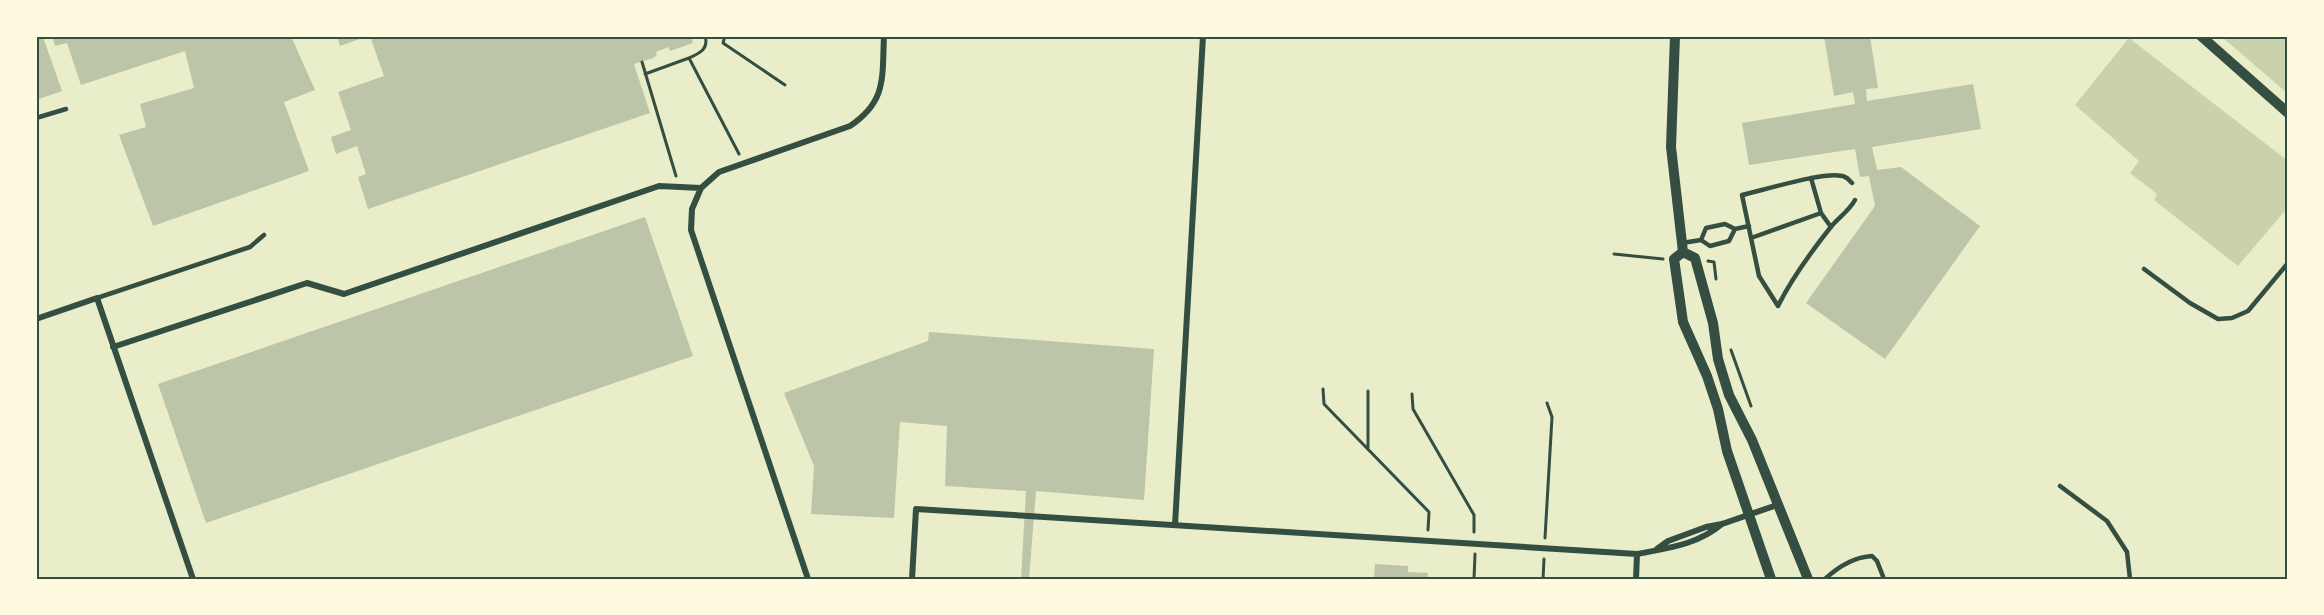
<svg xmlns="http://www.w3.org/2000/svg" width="2324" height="615" font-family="'Alegreya Sans',sans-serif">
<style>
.green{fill:#cad2ad}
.building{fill:#bcc5a7}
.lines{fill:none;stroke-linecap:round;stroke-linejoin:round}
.path{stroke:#344e41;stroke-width:3}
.service{stroke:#344e41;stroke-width:4.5}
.minor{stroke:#344e41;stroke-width:6}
.tertiary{stroke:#344e41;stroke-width:10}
.neatline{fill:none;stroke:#344e41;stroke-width:2}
</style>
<rect width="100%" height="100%" fill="#e9edc9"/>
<path class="green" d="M2221 36H2288V94Z
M2129 38 2288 161V207L2238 266 2154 200 2157 194 2130 173 2139 161 2075 105Z"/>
<path class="building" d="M52 36H291L315 90 284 102 309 171 153 226 119 135 146 127 140 104 194 88 185 51 81 85 67 43 55 46Z
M337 36H368L340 46Z
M370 36H691L693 43 670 51 668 47 656 52 657 55 653 58 634 64 650 113 368 209 358 177 366 174 357 146 336 154 331 137 351 130 338 92 384 76Z
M1824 36H1870L1878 88 1866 89 1867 101 1973 84 1981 129 1872 147 1877 170 1901 167 1980 226 1885 359 1806 303 1875 206 1869 176 1860 177 1855 149 1749 165 1742 123 1855 104 1853 92 1834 96Z
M43 37 62 91 36 100V39Z
M645 217 693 356 206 523 158 384Z
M929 332 1154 349 1144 500 1036 491 1029 579H1021L1026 491 945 486 947 426 900 422 894 518 811 514 814 466 784 393 928 341Z
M1375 564 1408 566V572L1428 573 1427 579H1374Z"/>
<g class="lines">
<path class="path" d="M725 36 723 43 785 85
M689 58C700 53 709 49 705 36
M642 62 676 176
M645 74 689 58 739 154
M1614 254 1663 259
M1708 261 1714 262 1716 279
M1731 350 1751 406
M1323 389 1324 404 1429 512 1428 530
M1412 394 1413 409 1474 515V532
M1368 448V391
M1545 538 1552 417 1547 403
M1474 579 1475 554
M1543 579 1544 559"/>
<path class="service" d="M36 118 66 109
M1811 178 1821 213 1831 227
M1751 238 1821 213
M1701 240 1706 228 1725 224 1735 229 1749 226
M1682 243 1701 240 1710 246 1729 241 1735 229
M2144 269 2190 303 2218 319 2232 318 2248 311 2288 263
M97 298 250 247 264 235
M1778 306 1759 276 1742 195C1761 191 1830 169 1845 177 1848 178 1850 181 1852 183
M1778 306C1792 278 1811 252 1830 228 1838 218 1849 211 1855 200
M2060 486 2107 521 2127 552 2130 579
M1825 579C1838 567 1854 557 1872 556L1877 561 1884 579"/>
<path class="minor" d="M36 319 97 298 193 579
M113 347 307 283 344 294 659 186 701 188
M1175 525 1203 36
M1657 549 1668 541 1706 527 1722 524 1777 505
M808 579 691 230 692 209 701 188 719 172 850 126C887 101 882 78 884 36
M912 579 916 509 1637 554C1668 548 1697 545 1722 524
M1636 579 1637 554"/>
<path class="tertiary" d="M1675 36 1671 147 1683 252
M2201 36 2288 113
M1683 252 1695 258 1713 323 1718 359 1729 395 1752 440 1808 579
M1683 252 1674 259 1683 322 1707 376 1718 409 1727 451 1771 579"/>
</g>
<rect width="2324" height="615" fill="none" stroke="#fefae0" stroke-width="75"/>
<rect x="38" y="38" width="2248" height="540" class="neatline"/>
</svg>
